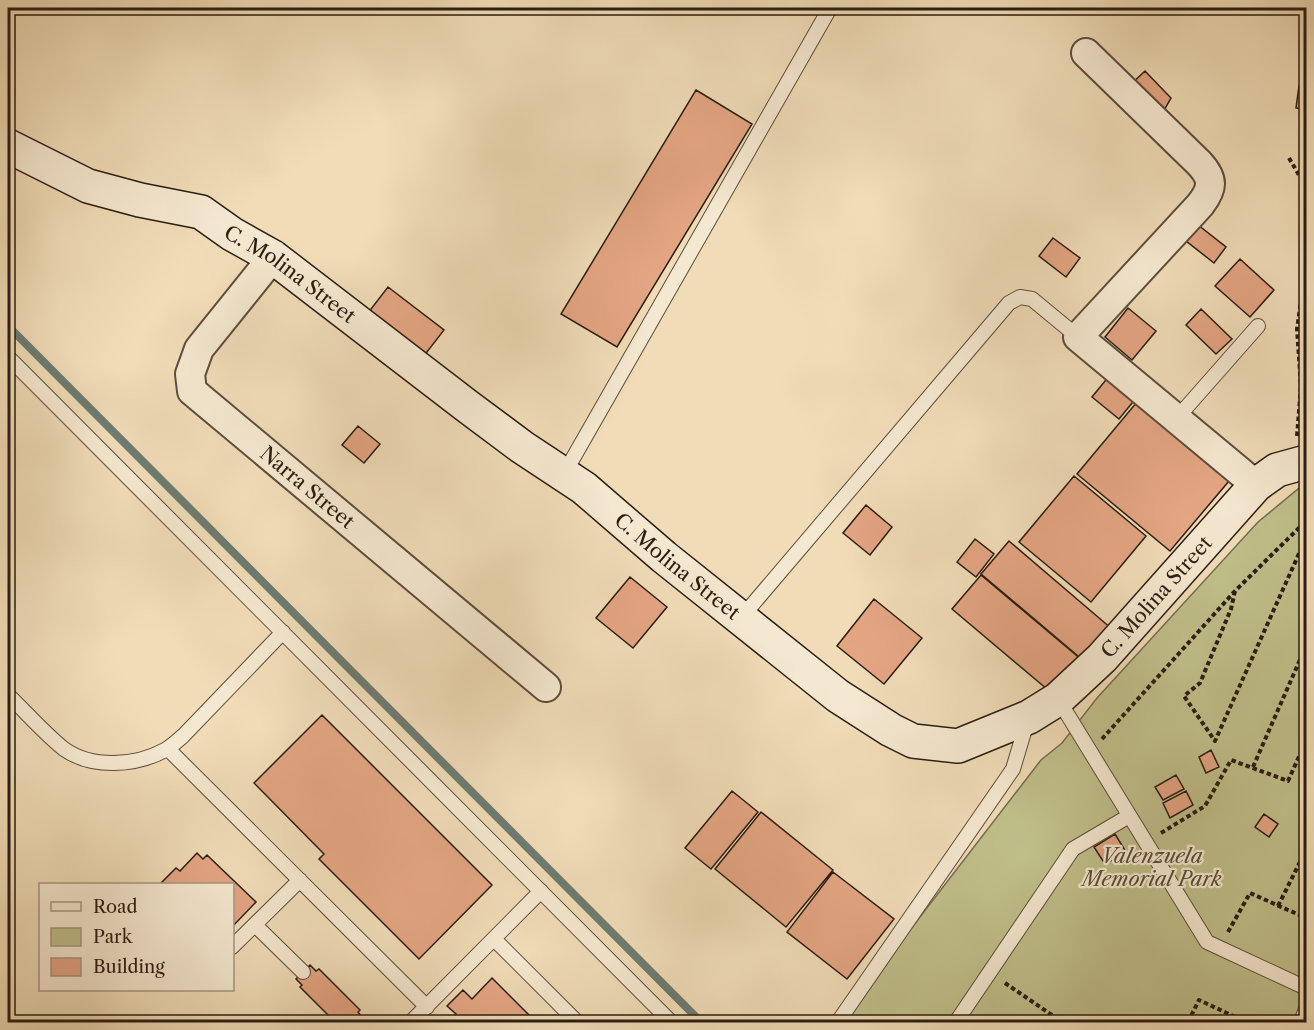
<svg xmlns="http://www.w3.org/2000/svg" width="1314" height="1030" font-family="'Libre Caslon Text',serif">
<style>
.green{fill:#c0bf8a;stroke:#756e4e;stroke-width:1.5}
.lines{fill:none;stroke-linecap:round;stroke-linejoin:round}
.stream{stroke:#6d7c72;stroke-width:8}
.building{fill:#e4a583;stroke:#2a1d12;stroke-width:1.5}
.lane-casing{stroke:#5c4d3b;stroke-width:16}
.street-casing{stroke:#5c4d3b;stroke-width:32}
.secondary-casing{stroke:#2a1d12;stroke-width:36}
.path{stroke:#2a1d12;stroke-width:4;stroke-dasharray:4.5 3;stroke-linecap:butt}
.lane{stroke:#f5e8d0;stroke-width:14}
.street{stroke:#f5e8d0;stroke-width:28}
.secondary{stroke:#f5e8d0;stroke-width:33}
.labels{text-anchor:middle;stroke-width:4.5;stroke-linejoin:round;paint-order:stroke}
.street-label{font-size:20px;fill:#2a1d12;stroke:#f5e8d0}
.park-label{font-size:20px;font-style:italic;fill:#574e36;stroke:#f5e8d0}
</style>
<rect width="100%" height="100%" fill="#f0dcb7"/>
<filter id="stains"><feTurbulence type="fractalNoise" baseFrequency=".00333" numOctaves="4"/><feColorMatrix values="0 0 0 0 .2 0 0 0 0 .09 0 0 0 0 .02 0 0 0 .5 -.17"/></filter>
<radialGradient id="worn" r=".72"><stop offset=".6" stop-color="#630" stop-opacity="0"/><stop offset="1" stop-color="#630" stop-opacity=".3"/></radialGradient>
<path class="green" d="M1306 487V1022H839L1041 760 1062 743 1097 698 1258 522 1298 489Z"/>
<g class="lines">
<path class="stream" d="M8 326 701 1022"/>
</g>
<path class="building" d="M1145 71 1171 98 1159 119 1128 87Z
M1299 86 1306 87V110L1296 108Z
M696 90 752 124 617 347 561 314Z
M1193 221 1226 247 1214 263 1181 237Z
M1053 238 1080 258 1066 277 1039 256Z
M1240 259 1274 290 1250 317 1215 286Z
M388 287 444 330 420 361 364 318Z
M1128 308 1156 331 1132 360 1105 337Z
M1201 309 1232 339 1216 354 1186 325Z
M1110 375 1137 397 1119 419 1092 397Z
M1137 402 1229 481 1170 551 1077 474Z
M358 426 380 444 364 463 342 445Z
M1074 476 1146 536 1091 602 1019 542Z
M866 505 892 527 870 555 843 533Z
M975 539 994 554 976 577 957 562Z
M1009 541 1112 629 1084 661 981 574Z
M981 575 1083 661 1054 695 952 609Z
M630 577 667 607 633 648 596 618Z
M874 599 922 638 884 684 837 646Z
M322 715 492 885 419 959 319 859 324 854 254 783Z
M1211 750 1219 767 1206 773 1199 757Z
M1176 775 1184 789 1163 800 1155 787Z
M732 791 758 812 711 869 685 848Z
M1186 791 1193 805 1170 818 1163 803Z
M761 812 833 870 786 927 715 869Z
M1264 814 1278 824 1269 837 1255 827Z
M1115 834 1126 852 1105 864 1094 847Z
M197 853 203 859 207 855 256 902 232 927V884H160L176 868 180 871Z
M833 872 894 919 847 979 787 932Z
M310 965 316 971 319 969 360 1010 358 1012 362 1017 357 1022H335L300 987 302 985 296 979Z
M492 978 536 1022H448L456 1014 447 1006 463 990 472 999Z"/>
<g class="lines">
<g class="lane-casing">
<path id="lane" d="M8 357 671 1022
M1177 418 1258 326
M564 474 830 8
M741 618 1009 303 1020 297 1032 299 1078 337
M8 695C26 712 44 733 64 749 92 769 136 766 165 750 172 746 177 741 183 736L283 632
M1058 699 1207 942 1306 988
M168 749 427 1007
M255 925 303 972
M494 939 577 1022
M232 947 300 880
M411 1022 541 891
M838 1022 1013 769 1027 722
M956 1022 1073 849 1129 816
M1301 1022 1306 1009"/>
</g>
<g class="street-casing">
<g id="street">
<path d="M1086 53 1199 163C1214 179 1213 188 1200 205L1078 337 1256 485"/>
<path id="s1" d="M273 257 199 349 190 374 192 391 546 687"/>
</g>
</g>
<g class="secondary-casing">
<g id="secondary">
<path id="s2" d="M8 146 88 186 140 200 201 212 232 234 273 257 467 406 522 447 584 488 664 557 838 696 891 730 913 741 958 746 1029 717 1058 699 1102 658 1256 485 1277 470 1306 462"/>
</g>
</g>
<path class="path" d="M1289 158 1306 187
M1297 436 1301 386 1297 329 1306 267
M1235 591 1231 609 1200 683 1184 696 1215 741 1306 538
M1102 739 1235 591 1306 521
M1253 767 1306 646
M1161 833 1205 806 1231 760 1288 781 1306 741
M1278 906 1306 850
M1228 932 1250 893 1306 918
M1005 983 1062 1022
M1188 1022 1199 1000 1246 1022"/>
<use href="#lane" class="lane"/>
<use href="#street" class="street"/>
<use href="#secondary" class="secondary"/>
</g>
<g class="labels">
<g class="street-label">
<text dy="7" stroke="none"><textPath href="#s2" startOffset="314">C. Molina Street</textPath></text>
<text dy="7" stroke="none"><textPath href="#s1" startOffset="312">Narra Street</textPath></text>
<text dy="7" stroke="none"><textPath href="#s2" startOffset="800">C. Molina Street</textPath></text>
<text dy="7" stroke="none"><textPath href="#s2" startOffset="1392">C. Molina Street</textPath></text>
</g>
<g class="park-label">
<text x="1152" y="863">Valenzuela<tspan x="1152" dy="23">Memorial Park</tspan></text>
</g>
</g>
<rect width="1314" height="1030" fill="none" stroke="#f0dcb7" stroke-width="30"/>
<rect x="9" y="9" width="1296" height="1012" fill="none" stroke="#2a1d12" stroke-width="3"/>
<rect x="15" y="15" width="1284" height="1000" fill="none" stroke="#2a1d12" stroke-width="1.5"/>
<rect x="39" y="883" width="195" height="108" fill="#f5e8d0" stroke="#a49784" stroke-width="1.5"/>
<rect x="51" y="902" width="30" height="9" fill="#f5e8d0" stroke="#a49784" stroke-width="1.5"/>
<text x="93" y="913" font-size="18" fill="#2a1d12">Road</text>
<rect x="51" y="928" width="30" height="18" fill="#c0bf8a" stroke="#a49784" stroke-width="1.5"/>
<text x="93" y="943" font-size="18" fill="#2a1d12">Park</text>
<rect x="51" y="958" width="30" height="18" fill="#e4a583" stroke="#a49784" stroke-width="1.5"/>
<text x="93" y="973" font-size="18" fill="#2a1d12">Building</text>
<rect width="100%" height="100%" filter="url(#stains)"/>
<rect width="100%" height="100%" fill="url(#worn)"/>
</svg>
